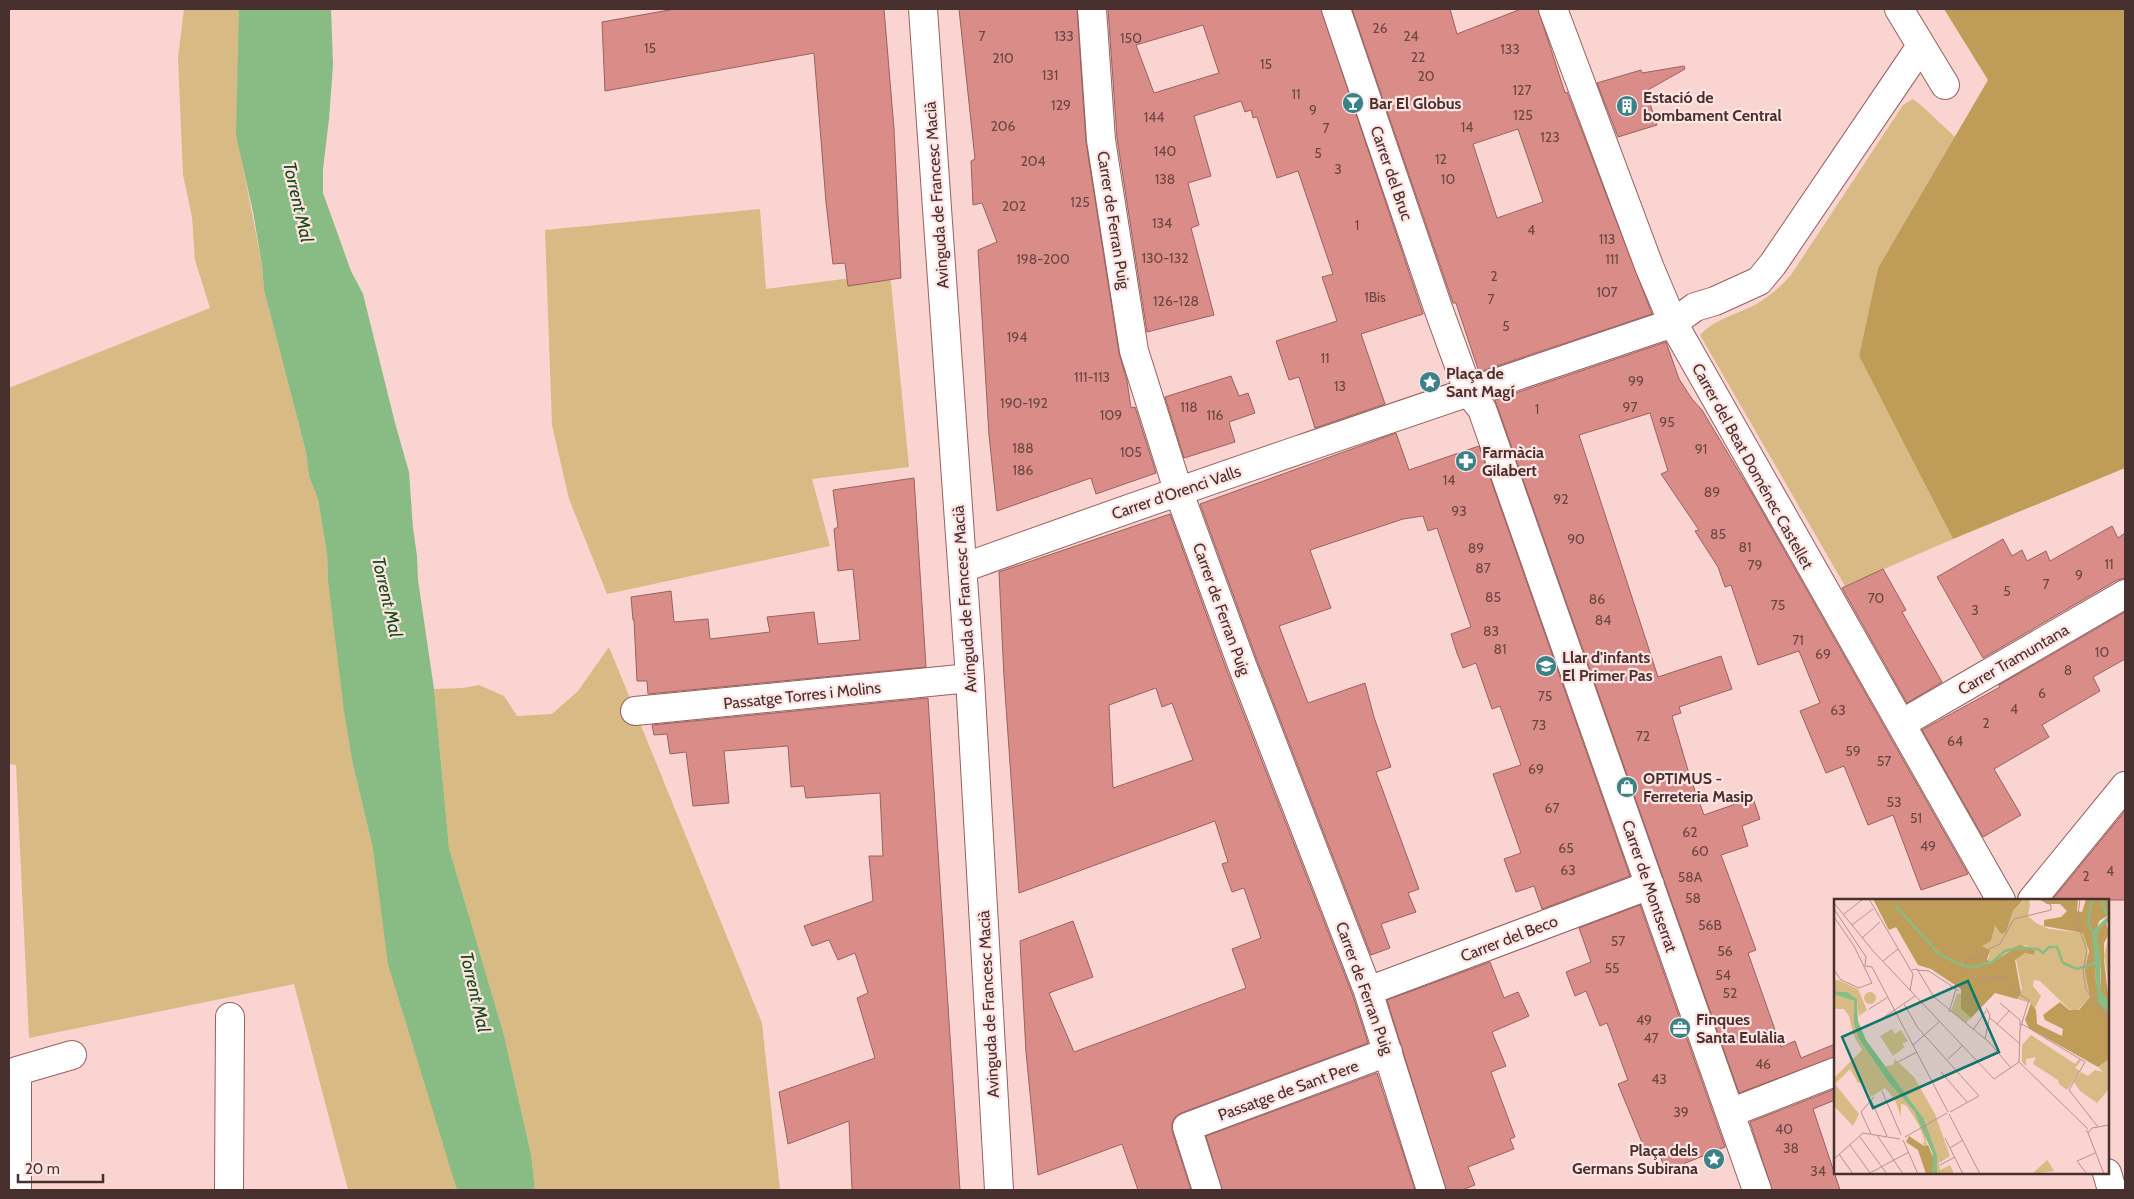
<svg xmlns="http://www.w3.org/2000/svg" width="2134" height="1199" font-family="Cabin,sans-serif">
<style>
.green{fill:#d7ba84}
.forest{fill:#bf9c58}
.water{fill:#88bc84}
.building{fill:#da8c88;stroke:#98625f;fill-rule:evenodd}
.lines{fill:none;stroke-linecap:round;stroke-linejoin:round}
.minor-casing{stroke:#96605d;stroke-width:30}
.minor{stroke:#fff;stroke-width:28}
.labels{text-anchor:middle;stroke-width:4.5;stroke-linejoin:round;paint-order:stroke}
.number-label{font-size:14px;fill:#6c4744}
.poi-label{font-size:16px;font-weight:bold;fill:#48302e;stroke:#fee4e2;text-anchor:start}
.street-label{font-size:16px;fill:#48302e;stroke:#fee4e2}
.water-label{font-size:18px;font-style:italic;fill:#154a14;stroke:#fee4e2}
.inset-river{fill:none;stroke:#88bc84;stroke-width:2.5}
.inset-road{fill:none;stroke:#b39290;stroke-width:1}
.view{fill:#0f766e;fill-opacity:0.15;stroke:#0f766e;stroke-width:2.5}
.inset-edge{fill:none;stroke:#48302e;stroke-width:2.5}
</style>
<rect width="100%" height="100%" fill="#fad4d1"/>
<path class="green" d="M184 9H239V58L237 85 242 162 262 265 264 290 306 452 309 476 318 499 327 554 328 581 353 765 457 1190H348L294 984 29 1038 16 765 9 764V388L210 308 195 260 192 217 183 175 178 58Z
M1913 99 1923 107 1955 137 1878 268 1859 356 1953 539 1845 586 1700 335C1717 317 1738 315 1758 303 1771 295 1781 286 1791 275L1903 105Z
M760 209 766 289 890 273 909 467 812 479 830 546 607 594 569 499 552 425 545 230Z
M609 647 762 1023 780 1190H535L531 1154 504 1035 449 848 434 689 463 688 479 685 504 696 517 716 552 714 578 691Z"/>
<path class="forest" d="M1944 9H2125V468L1953 539 1859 356 1878 268 1988 80Z"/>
<path class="water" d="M239 9H331L333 65 329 119 323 169V193L351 271 363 294 395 423 409 472 413 528 417 556 418 580 434 689 449 848 504 1035 531 1154 535 1190H457L388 964 373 848 353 765 344 711 328 581 327 554 318 499 309 476 306 452 264 290 262 265 253 212 236 135Z"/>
<path class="building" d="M675 9H884L894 129 901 278 848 286 845 263 833 264 826 202 814 53 605 91 602 22Z
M959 9H1077L1086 142 1119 353 1127 381 1131 408 1135 407 1156 473 1096 494 1091 478 997 511 989 435 978 250 997 242 982 203 973 205 971 161 975 159Z
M1108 9H1321L1423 314 1361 334 1385 404 1315 428 1299 377 1289 380 1276 341 1337 321 1322 277 1333 274 1298 171 1277 178 1257 117 1253 118 1251 110 1245 112 1241 101 1194 116 1211 176 1188 183 1199 225 1191 228 1214 315 1147 332 1117 138ZM1203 25 1219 73 1154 93 1136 45Z
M1352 9H1450L1457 34 1521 9H1538L1565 93 1567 92 1652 314 1479 372 1456 303H1453ZM1518 129 1543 202 1497 218 1473 144Z
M1684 66 1685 69 1646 91 1657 125 1618 137 1597 83 1641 70 1642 73Z
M1666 342 1679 379 1692 399 1702 410 1754 497 1968 874 1921 890 1893 815 1868 825 1844 766 1826 773 1800 711 1820 703 1799 651 1758 665 1731 585 1725 587 1718 567 1695 531 1699 530 1661 474 1668 471 1650 413 1579 435 1658 677 1721 656 1732 689 1679 707 1681 713 1672 716 1690 777 1704 815 1753 798 1760 819 1742 826 1748 846 1721 855 1756 950 1748 953 1781 1047 1795 1041 1801 1058 1835 1044V1057L1739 1093 1495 400Z
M1231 376 1239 396 1248 393 1255 413 1229 422 1235 442 1184 458 1165 397Z
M1396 433 1409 470 1479 446 1630 876 1542 909 1534 886 1516 892 1504 859 1521 853 1493 774 1521 765 1500 706 1492 709 1476 663 1463 668 1457 653 1451 634 1471 627 1437 528 1428 531 1423 516 1403 519 1310 550 1331 608 1279 626 1308 703 1365 683 1374 717 1391 767 1376 772 1419 889 1408 893 1416 912 1381 924 1390 948 1371 955 1257 660 1200 504Z
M914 478 926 667 648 694 647 681H637L634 620H633L631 597 671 591 674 622 708 619 710 639 770 632 767 617 814 612 818 644 860 640 853 569 838 571 834 529 838 527 833 490Z
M1170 514 1227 671 1353 996 1368 1043 1181 1113 1175 1117 1172 1123V1131L1191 1190H1138L1122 1144 1038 1175 1026 1052 1020 941 1073 921 1093 977 1049 993 1074 1052 1246 988 1232 949 1261 938 1244 888 1232 892 1222 864 1228 862 1215 821 1019 893 1004 677 999 572ZM1156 688 1162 707 1172 703 1193 760 1113 788 1109 705Z
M2112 526 2118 538 2125 533V578L2117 580 1983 658 1937 577 2003 539 2012 556 2022 550 2027 561 2046 551 2050 561Z
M1883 569 1906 610 1902 612 1942 682 1907 703 1842 588Z
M2125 612V659L2093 677 2100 691 2042 725 2049 737 1994 769 2021 815 1983 837 1922 730 2000 687 1999 685Z
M928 698 960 1190H852L849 1121 788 1144 779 1092 875 1058 857 998 868 993 855 953 838 960 829 940 812 946 804 926 873 901 869 856H883L880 793 806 798 804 786 791 787 788 746 724 751 729 803 693 806 686 752 670 754 667 734 654 735 652 725Z
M2125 811V900H2052L2116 822Z
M1640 905 1725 1147 1666 1171 1659 1153 1648 1157 1618 1084 1628 1080 1607 1023 1600 1026 1586 991 1575 996 1566 972 1591 962 1579 928Z
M1490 962 1504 998 1518 992 1529 1016 1492 1032 1506 1066 1491 1072 1515 1137 1510 1139 1514 1149 1468 1167 1475 1185 1462 1190H1446L1387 1000Z
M1377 1073 1415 1190H1222L1206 1136Z
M1835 1089V1100L1813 1109 1840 1190H1772L1750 1122Z"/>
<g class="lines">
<g class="minor-casing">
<path id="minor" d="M923 9 970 678 999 1190
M1092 9 1101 140 1134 351 1178 490 1242 665 1368 991 1431 1190
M1336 9 1438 308 1469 393 1482 409 1757 1190
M1553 9 1649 266 1673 323 2001 900
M1899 9 1945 85
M963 568C1198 483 1436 403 1673 323L1695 307 1715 301 1759 281 1773 264 1921 46
M635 711 970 678
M1901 724 2125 594
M2032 900 2125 786
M1368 991 1650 885
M9 1076 17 1071 72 1055
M1730 1113 1835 1072
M2107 1173 2112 1190
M17 1190V1071
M229 1190 230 1017
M1207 1190 1187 1127 1388 1052"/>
</g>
<use href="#minor" class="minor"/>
</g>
<defs>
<g id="bar-disc" transform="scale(1.125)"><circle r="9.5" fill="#3a8288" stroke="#fee4e2"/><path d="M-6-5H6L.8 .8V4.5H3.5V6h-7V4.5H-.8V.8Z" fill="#fff"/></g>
<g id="building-disc" transform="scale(1.125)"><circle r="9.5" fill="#3a8288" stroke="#fee4e2"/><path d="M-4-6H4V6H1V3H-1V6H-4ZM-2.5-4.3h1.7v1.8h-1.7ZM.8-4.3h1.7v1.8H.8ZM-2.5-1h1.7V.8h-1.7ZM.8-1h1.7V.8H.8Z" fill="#fff"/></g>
<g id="sight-disc" transform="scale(1.125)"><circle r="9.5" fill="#3a8288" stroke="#fee4e2"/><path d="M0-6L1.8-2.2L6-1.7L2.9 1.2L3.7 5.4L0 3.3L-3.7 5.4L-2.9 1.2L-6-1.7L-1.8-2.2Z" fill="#fff"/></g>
<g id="pharmacy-disc" transform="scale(1.125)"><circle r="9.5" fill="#3a8288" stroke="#fee4e2"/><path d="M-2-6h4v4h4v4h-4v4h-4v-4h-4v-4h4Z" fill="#fff"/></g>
<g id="school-disc" transform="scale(1.125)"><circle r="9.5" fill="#3a8288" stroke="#fee4e2"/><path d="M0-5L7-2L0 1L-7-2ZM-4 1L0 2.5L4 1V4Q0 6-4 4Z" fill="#fff"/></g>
<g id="shop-disc" transform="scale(1.125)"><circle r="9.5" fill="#3a8288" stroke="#fee4e2"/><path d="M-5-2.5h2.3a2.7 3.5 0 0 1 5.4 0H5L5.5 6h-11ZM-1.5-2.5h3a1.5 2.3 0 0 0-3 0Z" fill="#fff"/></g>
<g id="office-disc" transform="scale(1.125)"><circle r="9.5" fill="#3a8288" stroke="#fee4e2"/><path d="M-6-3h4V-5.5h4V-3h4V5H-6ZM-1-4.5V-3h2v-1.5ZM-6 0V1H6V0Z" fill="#fff"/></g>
</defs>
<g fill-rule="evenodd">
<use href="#bar-disc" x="1353" y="103"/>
<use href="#building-disc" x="1627" y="106"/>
<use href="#sight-disc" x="1430" y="382"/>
<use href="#pharmacy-disc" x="1466" y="461"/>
<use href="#school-disc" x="1546" y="666"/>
<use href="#shop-disc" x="1627" y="787"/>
<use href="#office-disc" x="1680" y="1028"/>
<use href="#sight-disc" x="1714" y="1159"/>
</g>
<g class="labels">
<g class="number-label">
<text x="1380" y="33">26</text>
<text x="982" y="41">7</text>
<text x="1064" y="41">133</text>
<text x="1411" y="41">24</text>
<text x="1131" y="43">150</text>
<text x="650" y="53">15</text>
<text x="1510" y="54">133</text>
<text x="1418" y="62">22</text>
<text x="1003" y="63">210</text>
<text x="1266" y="69">15</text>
<text x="1050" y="80">131</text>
<text x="1426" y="81">20</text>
<text x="1522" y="95">127</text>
<text x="1296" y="99">11</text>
<text x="1061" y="110">129</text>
<text x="1313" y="115">9</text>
<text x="1523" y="120">125</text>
<text x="1154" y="122">144</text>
<text x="1003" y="131">206</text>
<text x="1467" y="132">14</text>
<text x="1326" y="133">7</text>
<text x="1550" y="142">123</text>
<text x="1165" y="156">140</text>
<text x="1318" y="158">5</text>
<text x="1441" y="164">12</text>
<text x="1033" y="166">204</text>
<text x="1338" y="174">3</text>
<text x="1165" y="184">138</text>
<text x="1448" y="184">10</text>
<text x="1080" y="207">125</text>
<text x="1014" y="211">202</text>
<text x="1162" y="228">134</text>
<text x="1357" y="230">1</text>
<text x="1531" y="235">4</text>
<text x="1607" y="244">113</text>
<text x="1165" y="263">130-132</text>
<text x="1043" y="264">198-200</text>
<text x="1612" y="264">111</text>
<text x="1494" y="281">2</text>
<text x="1607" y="297">107</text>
<text x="1375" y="302">1Bis</text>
<text x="1491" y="304">7</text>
<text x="1176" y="306">126-128</text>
<text x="1506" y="331">5</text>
<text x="1017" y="342">194</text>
<text x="1325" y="363">11</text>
<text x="1092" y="382">111-113</text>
<text x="1636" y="386">99</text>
<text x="1340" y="391">13</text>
<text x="1024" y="408">190-192</text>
<text x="1189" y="412">118</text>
<text x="1630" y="412">97</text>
<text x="1537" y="414">1</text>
<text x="1111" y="420">109</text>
<text x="1215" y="420">116</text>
<text x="1667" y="427">95</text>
<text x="1023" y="453">188</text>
<text x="1701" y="454">91</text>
<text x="1131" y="457">105</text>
<text x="1023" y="475">186</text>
<text x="1449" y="485">14</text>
<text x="1712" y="497">89</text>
<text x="1561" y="504">92</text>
<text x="1459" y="516">93</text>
<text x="1718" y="539">85</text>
<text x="1576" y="544">90</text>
<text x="1745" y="552">81</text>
<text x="1476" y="553">89</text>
<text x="2109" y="569">11</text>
<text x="1755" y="570">79</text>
<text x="1483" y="573">87</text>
<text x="2079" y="580">9</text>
<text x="2046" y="589">7</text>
<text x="2007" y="596">5</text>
<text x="1493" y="602">85</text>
<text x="1876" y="603">70</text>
<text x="1597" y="604">86</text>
<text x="1778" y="610">75</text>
<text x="1975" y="615">3</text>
<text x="1603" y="625">84</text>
<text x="1491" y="636">83</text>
<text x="1798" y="645">71</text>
<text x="1500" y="654">81</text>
<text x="2102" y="657">10</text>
<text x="1823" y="659">69</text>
<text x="2068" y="675">8</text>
<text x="2042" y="698">6</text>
<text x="1545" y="701">75</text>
<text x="2014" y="714">4</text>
<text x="1838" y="715">63</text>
<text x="1986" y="728">2</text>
<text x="1539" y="730">73</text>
<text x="1643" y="741">72</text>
<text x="1955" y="746">64</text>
<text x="1853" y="756">59</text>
<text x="1884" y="766">57</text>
<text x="1536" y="774">69</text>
<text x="1894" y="807">53</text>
<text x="1552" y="813">67</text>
<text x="1916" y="823">51</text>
<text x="1690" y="837">62</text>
<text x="1928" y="851">49</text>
<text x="1566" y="853">65</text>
<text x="1700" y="856">60</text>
<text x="1568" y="875">63</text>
<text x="2110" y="876">4</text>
<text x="2086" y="881">2</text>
<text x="1690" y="882">58A</text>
<text x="1693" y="903">58</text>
<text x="1710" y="930">56B</text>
<text x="1618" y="946">57</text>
<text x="1725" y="956">56</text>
<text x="1612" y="973">55</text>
<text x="1723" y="980">54</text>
<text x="1730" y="998">52</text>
<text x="1644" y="1025">49</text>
<text x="1651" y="1043">47</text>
<text x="1763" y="1069">46</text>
<text x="1659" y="1084">43</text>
<text x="1681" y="1117">39</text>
<text x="1784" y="1134">40</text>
<text x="1791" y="1153">38</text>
<text x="1818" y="1176">34</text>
</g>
<g class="poi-label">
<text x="1643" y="103">Estació de<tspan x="1643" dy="18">bombament Central</tspan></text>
<text x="1369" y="109">Bar El Globus</text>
<text x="1446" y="379">Plaça de<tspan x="1446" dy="18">Sant Magí</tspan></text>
<text x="1482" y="458">Farmàcia<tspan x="1482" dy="18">Gilabert</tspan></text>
<text x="1562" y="663">Llar d'infants<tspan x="1562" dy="18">El Primer Pas</tspan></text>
<text x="1643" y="784">OPTIMUS -<tspan x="1643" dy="18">Ferreteria Masip</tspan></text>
<text x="1696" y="1025">Finques<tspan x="1696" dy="18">Santa Eulàlia</tspan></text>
<text x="1698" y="1156" text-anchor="end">Plaça dels<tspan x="1698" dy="18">Germans Subirana</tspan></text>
</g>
<g class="street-label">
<text transform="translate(1392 173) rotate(71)" y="6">Carrer del Bruc</text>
<text transform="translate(936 195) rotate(-94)" y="6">Avinguda de Francesc Macià</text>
<text transform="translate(1114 220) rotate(81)" y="6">Carrer de Ferran Puig</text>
<text transform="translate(1753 466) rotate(61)" y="6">Carrer del Beat Doménec Castellet</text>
<text transform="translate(1176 492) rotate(-19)" y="6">Carrer d'Orenci Valls</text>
<text transform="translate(964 599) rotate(-94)" y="6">Avinguda de Francesc Macià</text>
<text transform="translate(1222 609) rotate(70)" y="6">Carrer de Ferran Puig</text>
<text transform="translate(2013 659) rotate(-30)" y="6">Carrer Tramuntana</text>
<text transform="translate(802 695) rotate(-6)" y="6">Passatge Torres i Molins</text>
<text transform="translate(1650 886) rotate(71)" y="6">Carrer de Montserrat</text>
<text transform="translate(1509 938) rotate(-21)" y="6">Carrer del Beco</text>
<text transform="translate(1365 988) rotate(70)" y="6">Carrer de Ferran Puig</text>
<text transform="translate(988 1004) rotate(-93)" y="6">Avinguda de Francesc Macià</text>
<text transform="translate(1288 1090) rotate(-20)" y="6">Passatge de Sant Pere</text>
</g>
<g class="water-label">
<text transform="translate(298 202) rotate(77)" y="6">Torrent Mal</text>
<text transform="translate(387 597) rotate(77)" y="6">Torrent Mal</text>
<text transform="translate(475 992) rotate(77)" y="6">Torrent Mal</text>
</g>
</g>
<g transform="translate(1834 899)">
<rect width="275" height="275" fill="#fad4d1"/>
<path d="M191 0H195L196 6 194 17 202 24 215 30 249 34 253 42 256 98 243 112 235 110 206 82 200 81 199 87 207 97 201 109 197 104 183 100 188 90 182 60 191 54 200 56 192 46 177 50 159 64 153 63 156 54 148 49 149 46 157 42 161 27 167 35 172 32 179 12ZM275 35V88L270 56ZM4 81 24 90 33 111 25 117 23 100 13 93 0 92V82ZM30 99a6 6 0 1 1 12 0a6 6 0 1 1-12 0ZM123 94 127 95V110L137 119 132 124 117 112ZM1 95 20 102V125L25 140 56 185 80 212 90 231 93 247 88 245 91 243 85 226 72 206 67 205V218L61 201 51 189 37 198 29 183 24 184 16 170 1 185 25 215 19 227 0 207V179L28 151 20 137 15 117 10 110H0ZM58 130 61 135 67 131 74 142 68 145 71 148 59 157 46 137ZM197 136 241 165 245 160 247 162 241 169 246 172 233 191 225 185 224 181 199 165 202 158 192 160V167L188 163V146ZM61 160 80 178 101 215 116 257 105 264 106 271 116 266 120 275H103V256L90 220 51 167 59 166ZM275 160V190L263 204 246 192 240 183 247 173 254 177 261 171 269 173 264 168ZM207 251 220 272 198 275 213 261Z" fill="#d7ba84"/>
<path d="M39 0H190L179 12 172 33 167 35 161 27 157 42 148 47 156 52 153 60 156 65 185 46 201 50 200 56 191 54 181 61 187 94 183 100 161 94 137 119 127 110V90L97 70 84 66 62 28 55 31ZM205 0H244L243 12 248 13 252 0H275V16L265 22 260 41 262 84 275 114V160L264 168 195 129 191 121 197 104 202 111 203 125 228 137 229 130 211 121 209 116 226 103 235 111H245L256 98 251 72 255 52 249 34 210 27V21L227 18 233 12 226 5H213ZM272 23 275 35 270 44V61L275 104 266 91 267 72 263 38V31ZM75 237 90 247 94 246 100 260 98 275H92L84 251 72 243Z" fill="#bf9c58"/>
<path d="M275 16V23L267 27 263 38 267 57 266 90 275 104V114L264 104 258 33ZM0 92 13 93 23 100 24 122 32 141 90 220 103 256V275H98L99 255 80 212 56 185 25 140 20 125V102L0 95Z" fill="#88bc84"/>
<path class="inset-river" d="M258 0 254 23 259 34M267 0 273 15M61 6 105 55 123 64 138 68 158 63 171 52 184 49 204 50 209 54 215 48H223L229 64 243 70 261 64"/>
<path class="inset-road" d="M35 0 79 75 76 92M246 0 243 25 253 51 249 72 252 91 275 122M0 4 40 53 160 180 185 163M0 10 32 58M10 15 29 0M0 18 20 47 38 84 25 89 7 81 0 71M18 26 39 10M28 39 46 23M32 58 31 67 38 68M49 62 64 50M38 68 114 213M78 71 83 70 100 98 155 143 177 169M83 71 95 72 125 92M166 104 186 121V127M70 105 84 129 145 197 116 213M35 110 54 98M115 113 122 90M156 119 185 144M43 123 81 97M163 125 175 112M188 125 251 163 235 191 264 228M139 131 152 112M151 140 156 116 152 109M79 146 105 123M114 160 128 147M64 163 83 153M185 163 186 130 195 101 181 93 171 77 142 82 131 71 132 60 148 57 150 52 166 45 180 20 217 11V6L207 0M185 163 254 230M107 173 133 203M48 192 67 236M37 201 53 237M115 215 146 275M252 231 254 234 258 229 275 226M254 234 270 275M37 235 27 213 40 198M43 236 69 275M26 238 53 275M71 238 113 214M111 239 129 275M69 241 84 275M16 246 36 274M116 249 129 241M5 255 19 275M0 260 29 234 66 240M106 266 121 258M34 275 75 253M253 275 243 262 261 254"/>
<path class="view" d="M134 82 165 153 39 209 8 138Z"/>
<rect width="275" height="275" class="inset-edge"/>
</g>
<rect width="2134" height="1199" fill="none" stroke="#48302e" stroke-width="20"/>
<path d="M18 1174v8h85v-8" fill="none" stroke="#48302e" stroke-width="2.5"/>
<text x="25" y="1174" font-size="15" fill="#48302e" stroke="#fee4e2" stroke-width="4" paint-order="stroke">20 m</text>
</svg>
